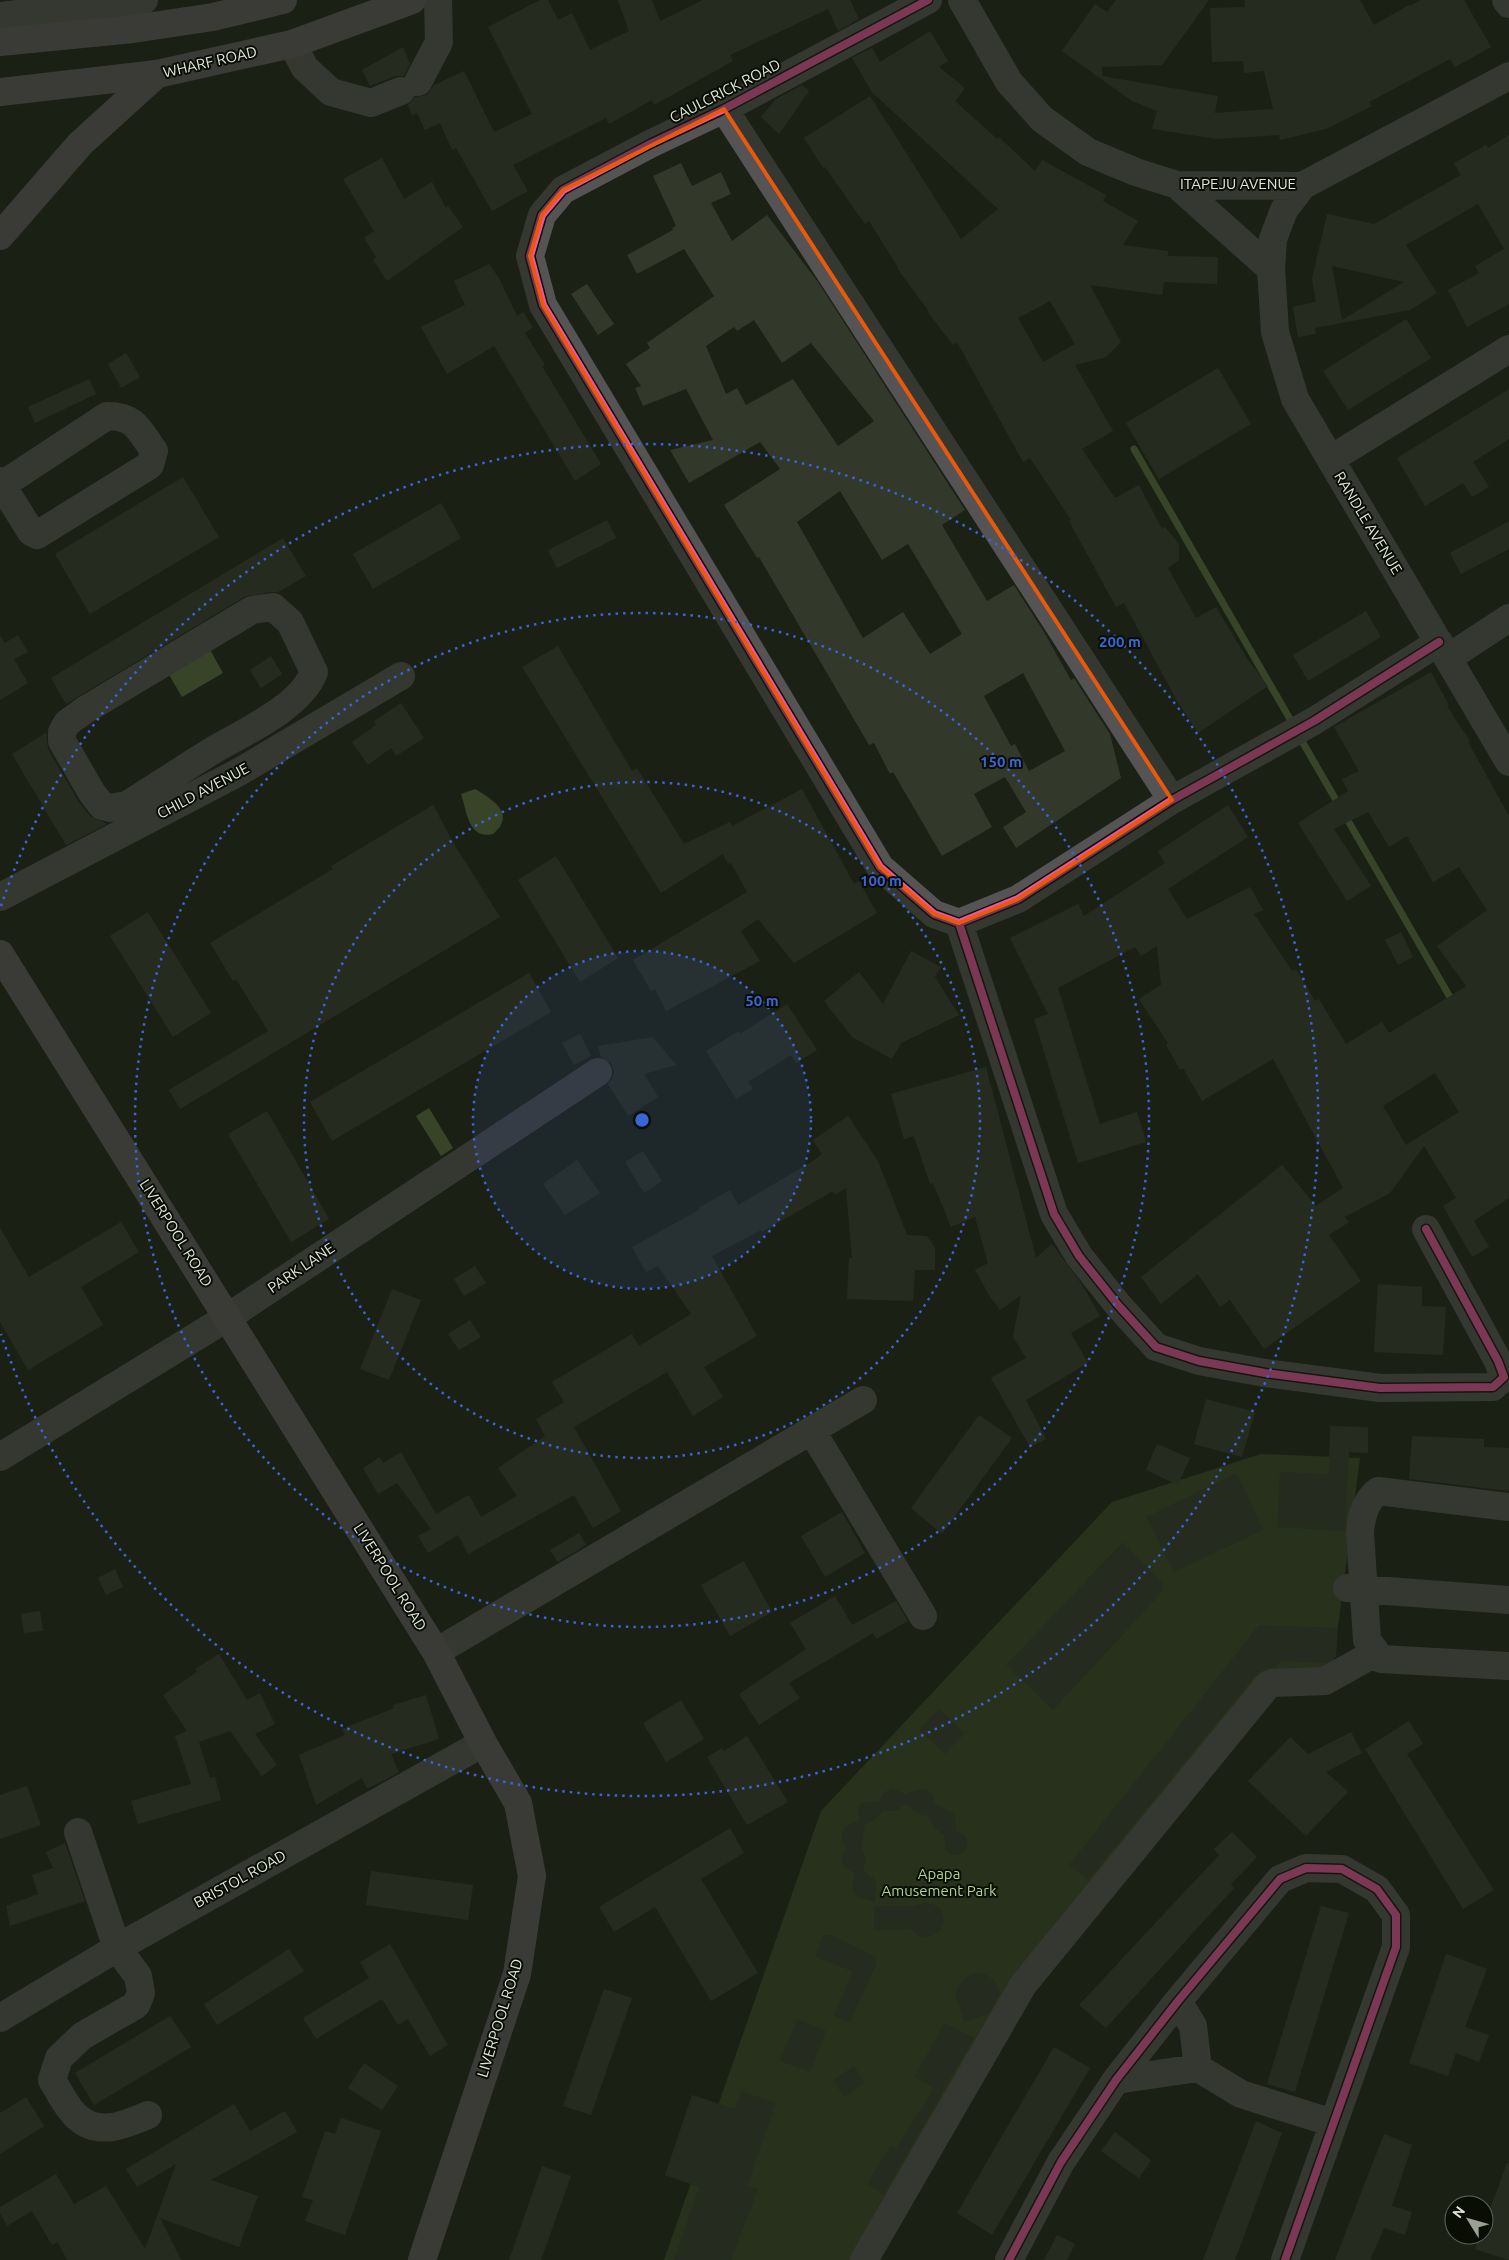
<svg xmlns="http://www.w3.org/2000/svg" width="1509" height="2260" font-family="Ubuntu,sans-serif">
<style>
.green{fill:#374624}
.water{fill:#5b6f42}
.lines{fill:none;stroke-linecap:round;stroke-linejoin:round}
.stream{stroke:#5b6f42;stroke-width:7}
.building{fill:#32382a;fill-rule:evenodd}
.minor{stroke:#565355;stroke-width:28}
.major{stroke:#615c5f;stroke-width:28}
.cycleway-casing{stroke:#090d04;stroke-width:11}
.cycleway{stroke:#f153a3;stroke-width:8}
.marked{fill:none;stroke:#e8590c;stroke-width:4;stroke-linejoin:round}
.ring{fill:none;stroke:#3a65d8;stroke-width:2.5;stroke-dasharray:2.5 5}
.labels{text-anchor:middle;stroke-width:4;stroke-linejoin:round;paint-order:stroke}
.street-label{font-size:15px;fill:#e0e7d9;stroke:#090d04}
.park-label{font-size:15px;fill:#b2d48a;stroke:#090d04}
.centre{fill:#3a65d8;stroke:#090d04;stroke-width:2.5}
.ring-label{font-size:15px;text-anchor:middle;font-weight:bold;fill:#3a65d8;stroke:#090d04;stroke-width:4;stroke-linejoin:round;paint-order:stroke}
</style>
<rect width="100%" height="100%" fill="#1b2114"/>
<path class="green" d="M1261 1454 1360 1458 1331 1680 1281 1679 1021 1995 870 2260H664L821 1811 1112 1502Z"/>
<path class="water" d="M209 648 223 673 182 697 168 673Z
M475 789C492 799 517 814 493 834 468 840 467 811 461 794Z
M429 1108 453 1148 441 1156 416 1116Z"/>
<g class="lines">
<path class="stream" d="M1134 449 1294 726
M1299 736 1454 1004"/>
</g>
<path class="building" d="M540 0H548L558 20 572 13 590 50 629 31 618 0H652L660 21 703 0H850L859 19 838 31 828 9 730 55 733 61 654 105 652 100 609 124 606 118 513 165 528 191 492 211 456 148 452 150 440 123 425 130 417 113 412 116 408 105 415 97 427 95 434 85 464 71 494 132 532 114 488 27Z
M1116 0H1209L1162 65 1102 67V76L1218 96 1215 113 1273 109 1264 71 1244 73 1243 61 1212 62 1210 8 1245 7 1244 0H1360L1374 25 1409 5 1410 6 1421 0H1464L1491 47 1455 67 1450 59 1369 102 1372 106 1326 129 1280 140 1279 135 1217 139 1152 129 1157 111 1132 101 1062 51 1095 4 1107 12Z
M930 31 948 61 939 67 965 88 955 101 997 139 999 137 1035 171 1042 160 1106 195 1103 201 1138 221 1123 245 1168 251V256L1218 257 1217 284 1164 282 1162 295 1090 285 1121 342 1106 357 1075 365 1113 431 1082 449 1115 498 1139 485 1162 529 1165 527 1179 544V560L1168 568 1196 618 1216 607 1248 660 1268 686 1198 733 1176 699 1124 603 1116 607 1069 521 1071 520 1030 458 1023 462 957 342 953 345 927 311 928 310 897 268 898 267 869 221 865 224 825 167 823 168 804 138 870 96 961 239 998 209 872 92 852 58 872 48 880 62ZM1050 301 1075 344 1043 362 1018 318Z
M403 47 410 64 404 76H395L370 86 362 70Z
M802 85 809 91 779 134 761 117 776 99Z
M1509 135V304L1467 327 1448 290 1479 273 1475 266 1504 249 1478 204 1406 245 1437 293 1410 310 1315 328 1316 334 1298 337 1293 307 1316 302 1312 279 1327 214 1374 224 1461 175 1454 163 1486 145 1488 148ZM1332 266 1404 282 1342 320Z
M382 158 404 199 432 182 446 208 448 206 463 227 387 281 373 260 376 257 364 238 374 231 343 179Z
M681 163 692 186 721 172 731 194 711 203 732 241 767 215 818 282 965 510 942 525 987 601 1014 585 1044 632 1071 680 1074 678 1110 734 1121 778 1016 848 1003 827 1026 812 1005 777 974 794 992 827 942 856 893 772 890 774 874 743 869 745 759 557 757 558 724 505 780 469 760 442 689 483 670 450 713 440 686 389 643 406 635 388 641 386 626 364 650 348 647 343 714 296 684 249 637 274 627 255 673 230 672 228 676 226 653 176ZM754 320 782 363 811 343 874 421 838 446 793 379 746 405 737 388 726 394 706 346 734 327 737 331ZM840 491 882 560 908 544 962 634 930 654 903 612 863 638 797 522ZM1023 673 1065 751 1029 771 1015 744 1011 746 984 696Z
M489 264 499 278 517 316 523 312 533 327 525 333 545 365 542 366 601 464 575 481 494 346 447 374 421 327 465 305 454 281Z
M587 284 614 324 598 335 571 294Z
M1406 319 1431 358 1348 410 1323 371Z
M126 353 140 377 121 388 108 364Z
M1218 368 1251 424 1159 479 1126 423Z
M89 379 96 394 35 423 28 407Z
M1509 389V439L1473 462 1489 487 1472 497 1463 483 1425 506 1397 458Z
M183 477 219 537 90 614 55 554Z
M441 503 461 538 373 589 353 554Z
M607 520 616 538 557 568 548 550Z
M1509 521V549L1461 574 1450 553Z
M283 538 306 576 278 592H271L244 597 66 704 51 678Z
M1366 611 1381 637 1308 681 1293 655Z
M0 635 5 643 18 635 28 652 14 659 28 683 0 700Z
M558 646 632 771 637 768 684 844 730 822 732 826 802 789 854 884 859 881 877 913 794 963 758 919 741 931 760 961 666 1011 655 989 651 991 633 960 747 892 731 863 728 864 723 854 661 893 522 667Z
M271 656 282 674 261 688 250 670Z
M1431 672 1449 705 1447 706 1470 741 1468 742 1509 816V1198L1474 1221 1489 1247 1472 1257 1443 1206 1456 1198 1424 1146 1390 1193 1345 1217 1349 1222 1329 1235 1361 1281 1264 1349 1230 1300 1220 1307 1198 1274 1161 1304 1141 1277 1282 1165 1316 1206 1343 1188 1273 1059 1202 1101 1183 1068 1180 1070 1166 1045 1168 1043 1139 999 1161 985 1157 946 1141 956 1135 947 1058 988 1100 1124 1137 1112 1146 1142 1078 1163 1034 1019 1048 1014 1010 938 1078 904 1084 916 1165 863 1158 851 1228 805 1248 837 1168 889 1187 919 1250 887 1263 910 1254 914 1292 971 1296 969 1315 1001 1319 999 1346 1044 1382 1022 1389 1033 1465 987 1466 986 1437 946 1487 910 1459 867 1433 882 1407 836 1389 847 1368 812 1334 829 1371 886 1347 901 1298 823 1348 791 1342 779 1359 771 1334 727ZM1435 1073 1459 1112 1406 1145 1383 1106Z
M401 703 424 738 396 756 391 748 368 765 352 742 376 725 374 721Z
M46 733 48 749 78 801 90 816 107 824 66 845 12 754Z
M433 805 454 844 500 917 180 1109 169 1090 268 1031 236 979 233 981 210 943 333 869 331 866Z
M556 856 618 958 580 982 518 880Z
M148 912 211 1013 173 1037 110 936Z
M1401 932 1413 957 1398 965 1385 940Z
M911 951 941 967 935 977 959 1015 901 1043 892 1059 852 1037 824 1001 859 972 883 1004Z
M529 973 551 1012 332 1141 310 1102Z
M787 1004 817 1050 796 1063 791 1055 748 1082 753 1089 736 1099 706 1051 739 1031 740 1034Z
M580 1034 591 1056 574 1065 562 1043Z
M653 1037 676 1065 644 1074 658 1097 628 1116 608 1084 612 1079 614 1071 611 1063 601 1057 598 1046Z
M986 1067 1036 1258 1052 1244 1081 1283 1100 1316 1071 1333 1088 1363 1026 1400 1046 1439 1030 1447 991 1378 1026 1358 1013 1337 1021 1295 1000 1310 989 1295 975 1270 988 1263 975 1217 951 1227 933 1183 930 1184 914 1136 904 1139 891 1094Z
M267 1111 329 1219 291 1242 228 1134Z
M848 1116 878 1161 907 1235 927 1236 935 1248V1270H915L913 1301 847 1299 849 1258H852L846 1188 835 1195 833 1191 762 1232 761 1230 712 1256 757 1336 704 1367 723 1397 693 1416 667 1372 574 1427 621 1511 593 1528 574 1495 468 1554 458 1535 428 1553 418 1536 431 1529 397 1483 378 1494 363 1468 380 1457 383 1463 401 1452 436 1514 469 1495 481 1517 517 1496 498 1468 545 1436 536 1419 564 1402 552 1382 632 1334 639 1346 691 1314 658 1266 646 1272 632 1247 699 1210 698 1208 730 1190 738 1205 813 1161 822 1154 813 1140Z
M643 1151 662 1181 644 1193 625 1162Z
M577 1160 600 1193 565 1215 543 1184Z
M121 1222 139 1252 81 1287 103 1325 28 1370 0 1322V1228L29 1277Z
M475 1266 486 1283 464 1296 454 1279Z
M1378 1284 1422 1287V1306L1446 1307 1443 1355 1374 1352Z
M392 1289 421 1300 389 1380 360 1369Z
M470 1320 481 1337 459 1350 448 1334Z
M1206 1399 1255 1412 1242 1457 1194 1444Z
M979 1415 1012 1438 942 1534 911 1508Z
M1330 1426 1368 1427V1453L1349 1452 1345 1531 1277 1527 1280 1472 1329 1474Z
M1412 1436 1484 1439V1447L1509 1448V1491L1409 1479Z
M1157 1444 1190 1458 1178 1485 1146 1470Z
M1237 1473 1263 1530 1174 1572 1146 1517Z
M842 1512 865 1553 825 1577 801 1536Z
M579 1533 586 1545 558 1562 550 1550Z
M1123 1542 1163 1584V1591L1053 1710 1006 1665Z
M744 1561 772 1612 730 1636 701 1585Z
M115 1569 123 1587 106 1595 98 1578Z
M835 1596 852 1625 896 1601 908 1621 876 1639 873 1633 789 1683 800 1698 759 1725 739 1694 806 1649 790 1623Z
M40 1611 43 1631 24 1633 21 1614Z
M1259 1625 1338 1628 1336 1657 1325 1663 1281 1661 1276 1667 1267 1668 1256 1675 1088 1880 1069 1865Z
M219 1654 247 1700 260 1693 275 1724 255 1734 277 1765 262 1776 230 1731 199 1742 210 1778 215 1777 221 1800 138 1824 131 1801 191 1784 175 1736 187 1731 163 1695 197 1672 195 1669Z
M426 1695 439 1739 391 1754 399 1772 379 1783 367 1788 362 1778 316 1805 299 1755 345 1735 342 1729 394 1708 393 1705Z
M681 1700 704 1739 666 1762 643 1723Z
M939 1709 965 1733 945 1754 919 1730Z
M1409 1721 1423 1744 1407 1754 1494 1890 1463 1909 1365 1749Z
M1351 1732 1362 1753 1326 1772 1348 1792 1306 1836 1248 1781 1290 1737 1308 1754Z
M747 1736 788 1802 747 1825 707 1757 722 1748 724 1751Z
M27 1786 41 1825 0 1839V1795Z
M893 1788 904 1794 922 1789 929 1791 933 1796 935 1804 951 1811 955 1816 956 1831 963 1834 967 1839V1846L964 1852 959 1855H952L946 1851 944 1835 934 1828 927 1816 917 1814 906 1804 896 1811H883L873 1821 865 1824 861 1847 866 1859 863 1871 873 1878 876 1884 875 1901 858 1897 853 1893 852 1886 855 1874 843 1865 842 1859 846 1848 841 1836 846 1826 858 1821 859 1806 864 1802 879 1801 885 1792Z
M730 1828 744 1853 701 1879 758 1973 711 2001 655 1907 614 1932 599 1907Z
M1232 1832 1257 1857 1231 1884 1234 1888 1106 2028 1079 2005 1219 1855 1214 1849Z
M65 1843 85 1901 10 1926 6 1906 38 1894 32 1875 53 1868 46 1852Z
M371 1871 473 1885 468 1920 366 1905Z
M926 1902 939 1907 942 1912 944 1921 941 1929 936 1934 928 1937 919 1936 910 1929 874 1930V1906H915Z
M1321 1906 1349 1913 1295 2092 1267 2084Z
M823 1935H831L876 1957V1964L850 2023 834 2016 852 1971 815 1957Z
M390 1944 448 2045 430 2056 408 2019 398 2025 382 1999 316 2039 303 2018 369 1978 360 1962Z
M289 1949 304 1971 217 2025 204 2004Z
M1446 1954 1487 1969 1465 2027 1489 2035 1479 2062 1456 2053 1448 2076 1409 2063Z
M976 1973 985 1974 993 1979 998 1986 1000 1994 989 2013 965 2022 956 1998V1990L967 1976Z
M604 1989 632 1998 591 2115 563 2106Z
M170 2016 191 2047 94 2105 75 2073Z
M797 2019 826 2031 810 2072 780 2061Z
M944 2023 974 2038 883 2195 867 2184 891 2145 896 2148 934 2088 915 2077Z
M1054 2047 1090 2068 992 2235 957 2213Z
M364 2063 398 2086 382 2110 348 2088Z
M854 2066 865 2083 844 2097 833 2080Z
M741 2091 776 2103 747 2186 758 2189 731 2260H674L699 2187 665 2175 692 2095 735 2109Z
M26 2097 44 2126 0 2154V2113Z
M234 2104 250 2131 285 2111 297 2132 211 2180 258 2196 239 2247 160 2218 181 2260H67L58 2242 52 2245 32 2211 7 2226 0 2213V2207L56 2174 74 2204 106 2186 145 2249 176 2164 137 2187 126 2169Z
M341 2118 381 2131 345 2235 305 2221 313 2200 302 2197 325 2131 335 2134Z
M1256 2121 1282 2133 1235 2260H1203Z
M1115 2132 1151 2160 1139 2178 1101 2151Z
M1384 2134 1412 2145 1392 2206 1412 2212 1405 2235 1384 2228 1370 2260H1335Z
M1507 2163H1509V2260L1475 2249 1480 2235H1484V2225Z
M542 2166 571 2176 541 2260H509Z
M1057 2235 1075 2244 1067 2260H1044Z"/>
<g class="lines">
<path class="minor" d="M928 0 724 109 650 144 563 190 542 215 530 256 543 305 880 867 934 914 959 923 1018 899 1172 800 1314 721 1439 642
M962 0 1009 82 1042 119 1088 152 1136 172 1177 185 1302 186 1509 76
M1506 0 1509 4
M0 16 144 0
M292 44 305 68 331 92 371 103 401 91
M418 82 439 42 438 0
M724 109 1172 800
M1177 185 1271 269
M1302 186 1284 210 1273 239 1271 269 1275 332 1295 399 1509 762
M1331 459 1509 349
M0 481 2 485 31 532 37 535 150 465 154 451C139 430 136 416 107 416L2 485 0 486
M273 607 290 622 314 672C301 707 244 732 212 751 184 768 156 787 127 805L110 808 102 806 92 793 62 741V732L67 723 85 710 252 610Z
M1448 658 1509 618
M0 897 239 772 401 676
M959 923 1054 1214 1079 1256 1118 1305 1156 1347 1199 1361 1265 1373 1380 1388 1493 1387 1504 1377 1498 1361 1426 1229
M812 1431 923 1616
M0 1457 228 1317 598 1072
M1509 1507 1378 1491C1365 1501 1361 1517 1360 1533L1367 1640 1381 1659 1509 1666
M1347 1588 1509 1600
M436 1652 863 1400
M78 1832 117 1948 138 1976 141 1993 136 2005 82 2036 59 2058 52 2080C59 2091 66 2107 76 2116 98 2137 124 2125 148 2115
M1178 2001 1193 2026 1198 2068
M0 2018 117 1948 483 1743
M1116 2080 1198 2068 1241 2094 1333 2123
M864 2260 1023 1985 1268 1685 1273 1683 1325 1681 1375 1653
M1009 2260 1061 2162 1116 2080 1178 2001 1280 1879 1306 1868 1342 1869 1377 1889 1396 1915V1947L1285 2260"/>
<path class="major" d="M0 42 133 29 213 17 283 0
M0 92 157 74 292 44 412 0
M0 236 80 144 157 74
M0 954 436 1652 483 1743 518 1803 532 1876 517 1974 422 2260"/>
<g class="cycleway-casing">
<path id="cycleway" d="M928 0 724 109 650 144 563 190 542 215 530 256 543 305 880 867 934 914 959 923 1018 899 1172 800 1314 721 1439 642
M959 923 1054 1214 1079 1256 1118 1305 1156 1347 1199 1361 1265 1373 1380 1388 1493 1387 1504 1377 1498 1361 1426 1229
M1009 2260 1061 2162 1116 2080 1178 2001 1280 1879 1306 1868 1342 1869 1377 1889 1396 1915V1947L1285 2260"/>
</g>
<use href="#cycleway" class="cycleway"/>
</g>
<path d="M0 0H1509V2260H0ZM724 109 1172 800 1018 899 959 923 934 914 880 867 543 305 530 256 542 215 563 190Z" fill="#1b2114" fill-opacity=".55" fill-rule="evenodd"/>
<path class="marked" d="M724 109 1172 800 1018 899 959 923 934 914 880 867 543 305 530 256 542 215 563 190Z"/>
<circle cx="642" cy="1120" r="169" fill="#3a65d8" fill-opacity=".12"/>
<g class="ring">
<circle cx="642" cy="1120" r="169"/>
<circle cx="642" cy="1120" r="338"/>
<circle cx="642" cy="1120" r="507"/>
<path d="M1 906A676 676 0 1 1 1 1334"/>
</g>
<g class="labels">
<g class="street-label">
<text transform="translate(210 62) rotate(-13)" y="5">WHARF ROAD</text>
<text transform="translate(725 91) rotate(-27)" y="5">CAULCRICK ROAD</text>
<text x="1238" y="189">ITAPEJU AVENUE</text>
<text transform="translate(1368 523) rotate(59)" y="5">RANDLE AVENUE</text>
<text transform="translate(203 791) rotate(-28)" y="5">CHILD AVENUE</text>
<text transform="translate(176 1233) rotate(58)" y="5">LIVERPOOL ROAD</text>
<text transform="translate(301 1268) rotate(-34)" y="5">PARK LANE</text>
<text transform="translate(390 1577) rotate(58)" y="5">LIVERPOOL ROAD</text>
<text transform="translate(240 1879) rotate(-29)" y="5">BRISTOL ROAD</text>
<text transform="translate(500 2018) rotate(-73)" y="5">LIVERPOOL ROAD</text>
</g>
<g class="park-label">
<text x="939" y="1879">Apapa<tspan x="939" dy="17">Amusement Park</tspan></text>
</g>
</g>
<circle cx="642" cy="1120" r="8" class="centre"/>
<g class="ring-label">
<text x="1120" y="647">200 m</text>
<text x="1001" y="767">150 m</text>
<text x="881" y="886">100 m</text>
<text x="762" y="1006">50 m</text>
</g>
<g transform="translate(1469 2220) rotate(307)"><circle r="24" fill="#090d04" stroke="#5f6459"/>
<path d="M0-4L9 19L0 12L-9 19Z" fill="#9ba294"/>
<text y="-8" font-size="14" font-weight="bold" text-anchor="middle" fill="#e0e7d9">N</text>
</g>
</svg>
